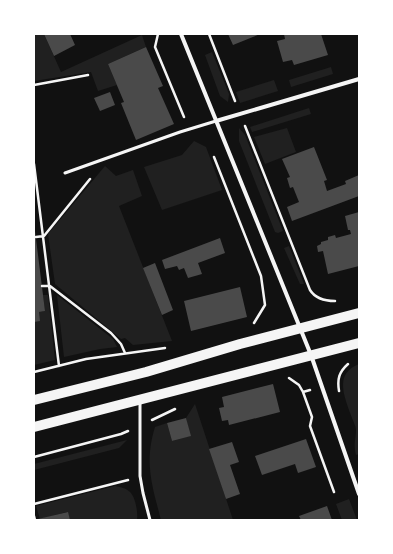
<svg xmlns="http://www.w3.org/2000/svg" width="393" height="554" font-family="'Noto Sans',sans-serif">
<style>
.green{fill:#202020}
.building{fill:#4a4a4a}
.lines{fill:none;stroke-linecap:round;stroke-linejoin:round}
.path{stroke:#f5f5f5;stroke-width:2.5}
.service{stroke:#f5f5f5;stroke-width:3}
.minor{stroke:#f5f5f5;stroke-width:4}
.primary{stroke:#f5f5f5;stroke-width:10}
</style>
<rect width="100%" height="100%" fill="#111"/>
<path class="green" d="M34 34H44L61 72 142 35 146 47 108 64 117 85 98 91 91 72 34 81Z
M212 52 229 94 228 102 220 96 205 55Z
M331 67 333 74 291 87 289 80Z
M274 80 278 91 240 103 236 92Z
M309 108 311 114 252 132 250 127Z
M239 128 245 135 283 231 278 233 275 232 239 141Z
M287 128 296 152 265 164 254 137Z
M194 141 206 147 222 190 162 210 144 167 182 155Z
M105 166 116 176 133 170 142 196 119 206 172 341 133 345 125 338 121 339 55 284 48 234Z
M289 246 304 284H300L284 248Z
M43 295H48L55 360 34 365V322L39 312 45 311Z
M57 295 113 339 117 347 100 349 64 357Z
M359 364V454L356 455C353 442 356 440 356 430 356 426 353 421 352 418 345 398 333 374 359 364Z
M195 404 233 520H161C152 485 144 463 155 427L167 423 172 441 190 436 186 418Z
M127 440 119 448 34 470V464Z
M115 486C120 487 126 488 130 492 136 498 138 513 137 520H70L67 512 40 519 36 506Z
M349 499 357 520H342L336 504Z"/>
<path class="building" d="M44 34H70L75 45 54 56Z
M228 34H260L233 45Z
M284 34H321L328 55 294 65 292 60 283 62 277 41 285 39Z
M146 47 163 86 158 88 174 124 136 140 121 103 124 102 108 64Z
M110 92 115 105 100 111 94 98Z
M314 147 327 180 324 181 327 191 346 184 345 181 359 175V196L292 221 287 207 299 202 293 187 290 188 287 178 290 177 282 159Z
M359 212V266L328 274 323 251 318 252 317 246 321 244V242L328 240V237L335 235 336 238 351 234 350 230H348L345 216Z
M34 231H35L45 311 39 312 40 321 34 322Z
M220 238 225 253 198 263 202 274 188 278 184 268 179 270 177 266 165 269 162 260Z
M155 263 173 310 162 315 143 268Z
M240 287 247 317 191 331 184 301Z
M273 384 280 412 229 425 228 420 222 421 219 408 224 407 222 397Z
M186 418 191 436 172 441 167 423Z
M306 439 316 467 298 473 295 464 262 475 255 456Z
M232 442 239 462 230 465 240 494 226 499 209 449Z
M327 506 332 520H301L299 516Z
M68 512 70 520H38V519Z"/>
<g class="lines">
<path class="path" d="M158 34 155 47 184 117
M209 34 235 101
M34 85 88 75
M245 126 310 290C315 298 325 301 335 301
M214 157 261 276 265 305 254 323
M34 164 59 366
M36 237 44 236 90 179
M42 286H50L111 333 121 344 125 353
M34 372 86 359 165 348
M289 378 299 385 303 392 310 390
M339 391C337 379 339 372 348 364
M303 392 312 417 310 426 334 492
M152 420 175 409
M34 457 121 434 128 431
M34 504 128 480
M34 516 35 520"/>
<path class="service" d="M65 173 180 132 216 121
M140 401V476L143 493 150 520"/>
<path class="minor" d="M181 34 311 355 359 494
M216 121 359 79"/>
<path class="primary" d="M34 400 146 372 240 344 359 313
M34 427 359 343"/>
</g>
<rect width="393" height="554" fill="none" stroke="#ffffff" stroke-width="70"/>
</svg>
